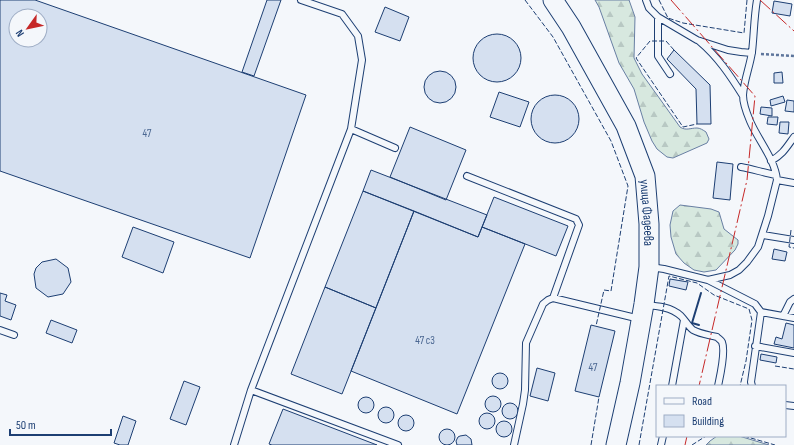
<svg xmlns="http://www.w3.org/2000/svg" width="794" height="445" font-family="'Sofia Sans Condensed',sans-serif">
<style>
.forest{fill:url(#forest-firs);stroke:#687fa3}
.building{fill:#d5e0f0;stroke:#1d3f73;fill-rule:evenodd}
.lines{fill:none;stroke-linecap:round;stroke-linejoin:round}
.service-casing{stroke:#1d3f73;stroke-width:8}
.primary-casing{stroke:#1d3f73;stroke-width:21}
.path{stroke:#5e769c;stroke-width:2.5;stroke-dasharray:3 2;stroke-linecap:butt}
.service{stroke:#f4f7fb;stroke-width:6}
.primary{stroke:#f4f7fb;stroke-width:19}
.fence{stroke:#1d3f73;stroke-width:1;stroke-dasharray:5 2;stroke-linecap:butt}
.wall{stroke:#1d3f73;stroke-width:2}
.power{stroke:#c62828;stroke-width:1;stroke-dasharray:14 3 2 3;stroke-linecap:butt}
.labels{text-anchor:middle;stroke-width:3;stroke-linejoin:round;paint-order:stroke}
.number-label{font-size:11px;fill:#4b6792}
.street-label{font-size:13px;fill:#1d3f73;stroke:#f4f7fb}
</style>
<defs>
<pattern id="forest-firs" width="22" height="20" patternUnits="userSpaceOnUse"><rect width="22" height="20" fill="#d7e8df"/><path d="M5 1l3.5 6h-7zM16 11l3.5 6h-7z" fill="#b8c8c3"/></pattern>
</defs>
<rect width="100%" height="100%" fill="#f4f7fb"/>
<path class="forest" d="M595 0H629L635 17 634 58 642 74 680 127C686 131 690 128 697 128 700 128 703 130 706 132L709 139 707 143 673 158 667 157 657 149 652 141 644 122 634 89 619 63 599 7Z
M680 205 711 209 719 212 724 229 738 240V244L735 250 716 270 704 272 694 270 684 263 676 254 671 237 670 225 673 211Z
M717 436H739L769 445H706L710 441Z"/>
<path class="building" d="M0 0H35L306 95 250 258 0 171ZM16 16H40V40H16Z
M267 0H281L254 76 242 72Z
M774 1 792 4 790 16 772 13Z
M385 7 409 17 400 41 375 32Z
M473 58a24 24 0 1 1 48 0a24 24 0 1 1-48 0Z
M674 50 710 85 711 124H697L696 89 667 59Z
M424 87a16 16 0 1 1 32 0a16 16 0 1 1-32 0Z
M782 72 783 83H774V73Z
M499 92 529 102 520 127 490 117Z
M531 119a24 24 0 1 1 48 0a24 24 0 1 1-48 0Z
M783 96 785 102 771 106 770 100Z
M787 100 794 101V112L785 111Z
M761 107 772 108V116L760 114Z
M768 117H778L777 125 767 124Z
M780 122H789L788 134 779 133Z
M410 127 466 150 446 200 390 177Z
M717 162 733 164 730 200 713 198Z
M371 170 487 215 478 237 363 191Z
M363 191 414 211 376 308 325 287Z
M494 197 568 226 556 256 482 227Z
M414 211 478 237 482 227 525 244 457 414 351 371Z
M133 227 174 242 163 273 122 257Z
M774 249 787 252 785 261 772 259Z
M56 259 68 268 71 282 63 294 48 297 36 288 34 274 36 268 42 262Z
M670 279 688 282 686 290 669 286Z
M325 287 376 308 342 394 291 374Z
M0 293 7 295 5 301 16 305 11 320 0 316Z
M51 320 77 330 72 343 46 333Z
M786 323 794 325V348L774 344 776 337 782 339Z
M591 325 615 331 599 397 575 391Z
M761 354 777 357 776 363 760 360Z
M537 368 555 373 548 401 530 396Z
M492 381a8 8 0 1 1 16 0a8 8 0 1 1-16 0Z
M184 381 200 387 186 425 170 419Z
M485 404a8 8 0 1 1 16 0a8 8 0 1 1-16 0Z
M358 405a8 8 0 1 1 16 0a8 8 0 1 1-16 0Z
M502 411a8 8 0 1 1 16 0a8 8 0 1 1-16 0Z
M378 415a8 8 0 1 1 16 0a8 8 0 1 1-16 0Z
M283 409 377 445H272L269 444Z
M479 421a8 8 0 1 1 16 0a8 8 0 1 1-16 0Z
M398 423a8 8 0 1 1 16 0a8 8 0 1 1-16 0Z
M123 416 136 421 128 445H120L114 443Z
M496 429a8 8 0 1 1 16 0a8 8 0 1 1-16 0Z
M439 437a8 8 0 1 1 16 0a8 8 0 1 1-16 0Z
M466 435 471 439 472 445H457L456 441 458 437 460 436Z"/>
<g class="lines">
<g class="service-casing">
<path id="service" d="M646 0 649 8 658 17 697 40 728 50 741 52 752 53
M658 17V56L670 74
M699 41C718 57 730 75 743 96
M351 129 395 148
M771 161C783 154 786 148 794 137
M741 167C753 169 764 173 776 175
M467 176 576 219 579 225 553 298 640 319
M777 180 794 183
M763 235 794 240
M650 267 664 269 708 280 730 275 739 270 747 262 758 247 768 216 777 180C775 159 758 140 750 121 747 114 743 103 743 95 744 80 750 66 752 52 754 35 754 17 757 0
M708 280 755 304 761 312 794 318
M645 305C658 306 671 307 681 316 685 320 688 326 693 330 700 334 709 335 717 337 719 339 721 340 722 342 726 352 720 376 718 386
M783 316 790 302 794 299
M0 330 14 335
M755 346 794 353
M672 386 684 320
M752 386 751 382 761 312
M251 390 398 445
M785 405 794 406
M234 445 251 390 351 129 362 60 358 36 342 14 301 0
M514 445 523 404 525 390 526 343 543 304 548 300 553 298
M661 445 663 436"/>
</g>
<g class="primary-casing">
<g id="primary">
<path id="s1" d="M553 0 571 27 626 126 645 176 649 224V267L644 304 630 383 616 445"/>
</g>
</g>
<path class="path" d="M761 54 794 56"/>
<use href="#service" class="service"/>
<use href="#primary" class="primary"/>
<path class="fence" d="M525 0 553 37 611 141 628 186 611 291 604 290 596 326
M659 0 668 18 683 23 744 33 747 0
M674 50 666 41H650L636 58 683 127 697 124
M791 230 789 247 794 248
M775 366 794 369
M744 436 775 445
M591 445 599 397
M639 445 669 276 697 283 714 295 749 309 752 320 746 361 740 386
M692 445 706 436"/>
<path class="wall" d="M699 325 692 323 701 293"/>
<path class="power" d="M671 0 755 96 747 180 699 386
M760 0 794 31
M685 445 687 436"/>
</g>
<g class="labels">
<g class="number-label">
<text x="147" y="137">47</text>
<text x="425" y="344">47 с3</text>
<text x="593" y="371">47</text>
</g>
<g class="street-label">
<text dy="5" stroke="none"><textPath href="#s1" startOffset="236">улица Фадеева</textPath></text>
</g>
</g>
<rect x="656" y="385" width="130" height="52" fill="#f4f7fb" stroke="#9eadc5"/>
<rect x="664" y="398" width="20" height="6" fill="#f4f7fb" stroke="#9eadc5"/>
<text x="692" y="405" font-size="12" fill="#1d3f73">Road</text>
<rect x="664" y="415" width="20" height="12" fill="#d5e0f0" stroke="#9eadc5"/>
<text x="692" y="425" font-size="12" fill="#1d3f73">Building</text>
<g transform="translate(28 28) rotate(237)"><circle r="19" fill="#f4f7fb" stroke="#9eadc5"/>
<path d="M0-3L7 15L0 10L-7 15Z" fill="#c62828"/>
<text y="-6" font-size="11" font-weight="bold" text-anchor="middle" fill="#1d3f73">N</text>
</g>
<path d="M10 429v6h101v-6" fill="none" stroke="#1d3f73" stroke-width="2"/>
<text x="16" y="429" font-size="12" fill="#1d3f73" stroke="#f4f7fb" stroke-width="3" paint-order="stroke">50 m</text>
</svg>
